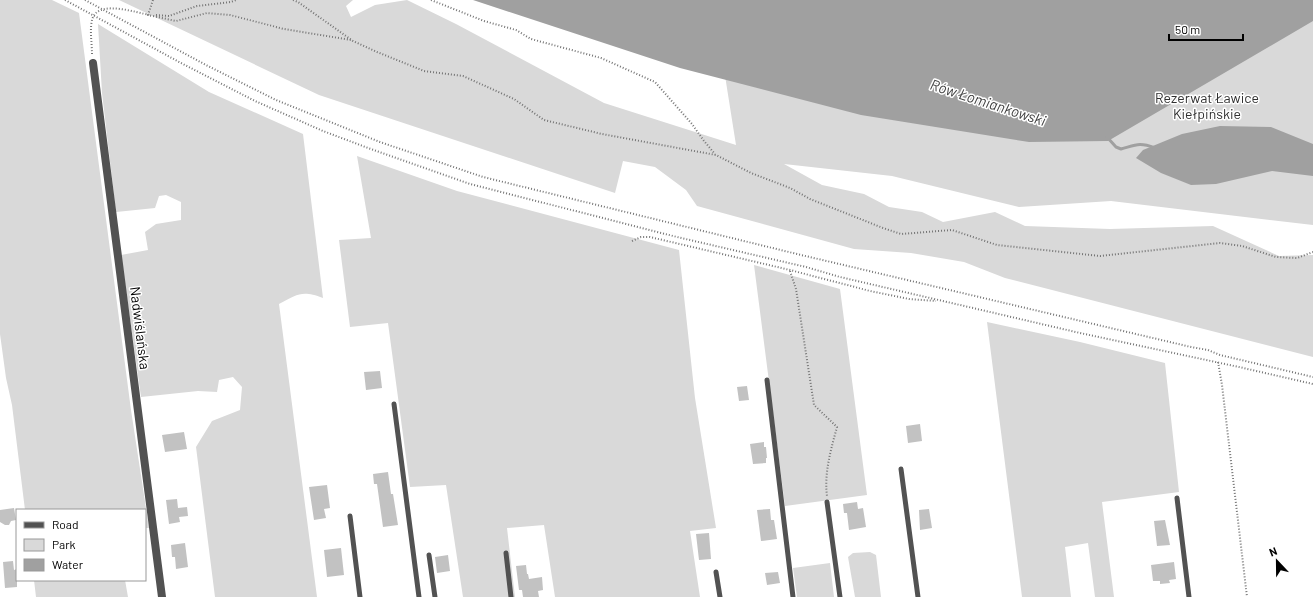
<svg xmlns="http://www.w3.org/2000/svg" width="1313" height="597" font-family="Barlow,sans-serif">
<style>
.green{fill:#d9d9d9}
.water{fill:#a0a0a0}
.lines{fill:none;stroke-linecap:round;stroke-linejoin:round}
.stream{stroke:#a0a0a0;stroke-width:3}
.building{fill:#c2c2c2}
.path{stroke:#747474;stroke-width:2;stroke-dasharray:1 2;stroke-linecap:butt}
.service{stroke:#525252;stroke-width:5}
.minor{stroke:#525252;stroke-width:8}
.labels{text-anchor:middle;stroke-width:3;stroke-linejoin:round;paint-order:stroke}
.park-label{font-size:14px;fill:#303030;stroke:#fff}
.street-label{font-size:14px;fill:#000;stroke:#fff}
.water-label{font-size:15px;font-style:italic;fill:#414141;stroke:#fff}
</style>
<rect width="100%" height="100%" fill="#fff"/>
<path class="green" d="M0 0H52L79 13 131 410 149 528H145V510H25L12 405 6 378 0 334Z
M119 0H353L346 6 351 17 375 5 407 0 456 24 604 103 736 145 713 0H1313V225L1111 201 1019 207 892 176 784 164 822 185 864 194 889 207 922 212 943 222 995 212 1025 226 1110 229 1213 226 1279 256 1313 255V357L1005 278 964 262 911 253 854 249 697 206 686 190 655 167 623 161 615 193 319 95Z
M98 24 209 92 303 134 323 298C302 290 298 294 279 304L317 597H215L196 447 212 421 240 410 242 387 233 377 219 380 217 392 198 391 141 397 121 255 148 250 145 232 156 224 181 220V202L166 195 159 196 155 208 116 212 102 93Z
M357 156 457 191 679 250 695 398 716 528 690 531 700 597H555L544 525 507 528 515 597H463L446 485 410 487 388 323 350 327 339 240 371 238Z
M754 265 840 289 867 495 785 506Z
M987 322 1080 342 1165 363 1179 492 1102 502 1114 597H1095L1088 543 1065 547 1071 597H1022Z
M870 552 876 555 881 597H855L848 557 853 553Z
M830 563 834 597H797L793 568Z
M34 580H125L128 597H36Z"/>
<path class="water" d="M473 0H1313V21L1108 141 1029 142 861 115 680 68Z
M1220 126 1271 127 1313 144V176L1272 171 1216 184 1191 185 1161 173 1136 158 1143 150 1182 134Z"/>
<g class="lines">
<path class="stream" d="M1107 137 1116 147 1121 149C1136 145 1139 142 1155 148"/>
</g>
<path class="building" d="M380 371 382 388 366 390 364 372Z
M747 386 749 400 739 401 737 387Z
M920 424 922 441 908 443 906 426Z
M184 432 187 449 165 452 162 435Z
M764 442V447H766L767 458H766V463L753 464 750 444Z
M388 472 391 494H393L398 525 383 527 377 484H374L373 474Z
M327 485 330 508 324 509 326 518 314 520 309 487Z
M177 499 178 508 187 507 188 516 179 517 180 522 169 524 166 500Z
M857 502 858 509 863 508 866 527 849 530 847 513H844L843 504Z
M14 508 16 520 11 521 9 525H5L0 522V510Z
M770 509 771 520H774L777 539 761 541 757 510Z
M929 509 932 528 920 530 919 510Z
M1165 520 1170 545 1157 546 1154 521Z
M709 533 711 559 699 560 696 534Z
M185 543 188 567 176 569 175 557H172L171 545Z
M341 548 344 575 327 577 324 550Z
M448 555 450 571 437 573 435 557Z
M13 561 14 570 17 569V587L5 588 3 562Z
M1174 562 1176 579 1169 580 1170 583 1160 584V581H1153L1151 565Z
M526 565 527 574H528L529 579 542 577 543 590 538 591 539 597H523L522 590H519L516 566Z
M778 572 780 583 767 585 765 573Z"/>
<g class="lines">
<path class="path" d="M65 0 181 63 255 101 323 131 368 148 470 184 677 237 806 267 840 277 1080 333 1239 367 1313 384
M85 0 206 65 276 100 380 142 483 177 797 254 1191 347 1208 350 1220 355 1313 377
M153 0 148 15 176 21 207 13 230 15 284 29 351 40
M293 0 298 2 353 41 377 52 424 71 463 76 514 99 544 120 602 134 716 155 751 173 790 188 810 199 883 228 901 234 952 230 997 245 1100 256 1220 243 1242 246 1276 257 1297 258 1313 252
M431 0 484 21 516 30 531 39 601 58 655 82 692 124 704 141 715 154
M156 15 169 16 197 6 231 2 236 0
M92 54C92 43 89 27 93 17 101 0 137 13 150 15
M632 241 641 237H650L790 270 870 291 909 299 936 301
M790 271 796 289 814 405 837 427C831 449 824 473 827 496
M1218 362 1222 385 1247 597"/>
<path class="service" d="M767 380 793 597
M394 404 419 597
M901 469 918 597
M1177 498 1189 597
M827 502 840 597
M350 516 360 597
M506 553 511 597
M429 555 435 597
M716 572 720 597"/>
<path class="minor" d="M93 63 162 597"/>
</g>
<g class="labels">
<g class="park-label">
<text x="1207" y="103">Rezerwat Ławice<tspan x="1207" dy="16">Kiełpińskie</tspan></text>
</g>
<g class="street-label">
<text transform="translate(140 328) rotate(83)" y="5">Nadwiślańska</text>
</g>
<g class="water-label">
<text transform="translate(988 103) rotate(18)" y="5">Rów Łomiankowski</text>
</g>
</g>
<rect x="16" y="509" width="130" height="72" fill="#ffffff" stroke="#999999"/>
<rect x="24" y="522" width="20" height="6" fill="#525252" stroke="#999999"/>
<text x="52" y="529" font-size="12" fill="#000000">Road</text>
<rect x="24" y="539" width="20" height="12" fill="#d9d9d9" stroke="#999999"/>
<text x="52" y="549" font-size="12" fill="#000000">Park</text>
<rect x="24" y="559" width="20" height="12" fill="#a0a0a0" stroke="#999999"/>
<text x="52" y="569" font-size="12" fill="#000000">Water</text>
<g transform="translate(1277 561) rotate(338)" stroke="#ffffff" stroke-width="3" paint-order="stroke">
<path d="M0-3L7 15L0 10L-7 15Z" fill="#000000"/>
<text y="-6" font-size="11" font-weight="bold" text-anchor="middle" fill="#000000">N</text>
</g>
<path d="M1169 34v6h74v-6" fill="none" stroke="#000000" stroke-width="2"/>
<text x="1175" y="34" font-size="12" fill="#000000" stroke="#ffffff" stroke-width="3" paint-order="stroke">50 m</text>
</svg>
